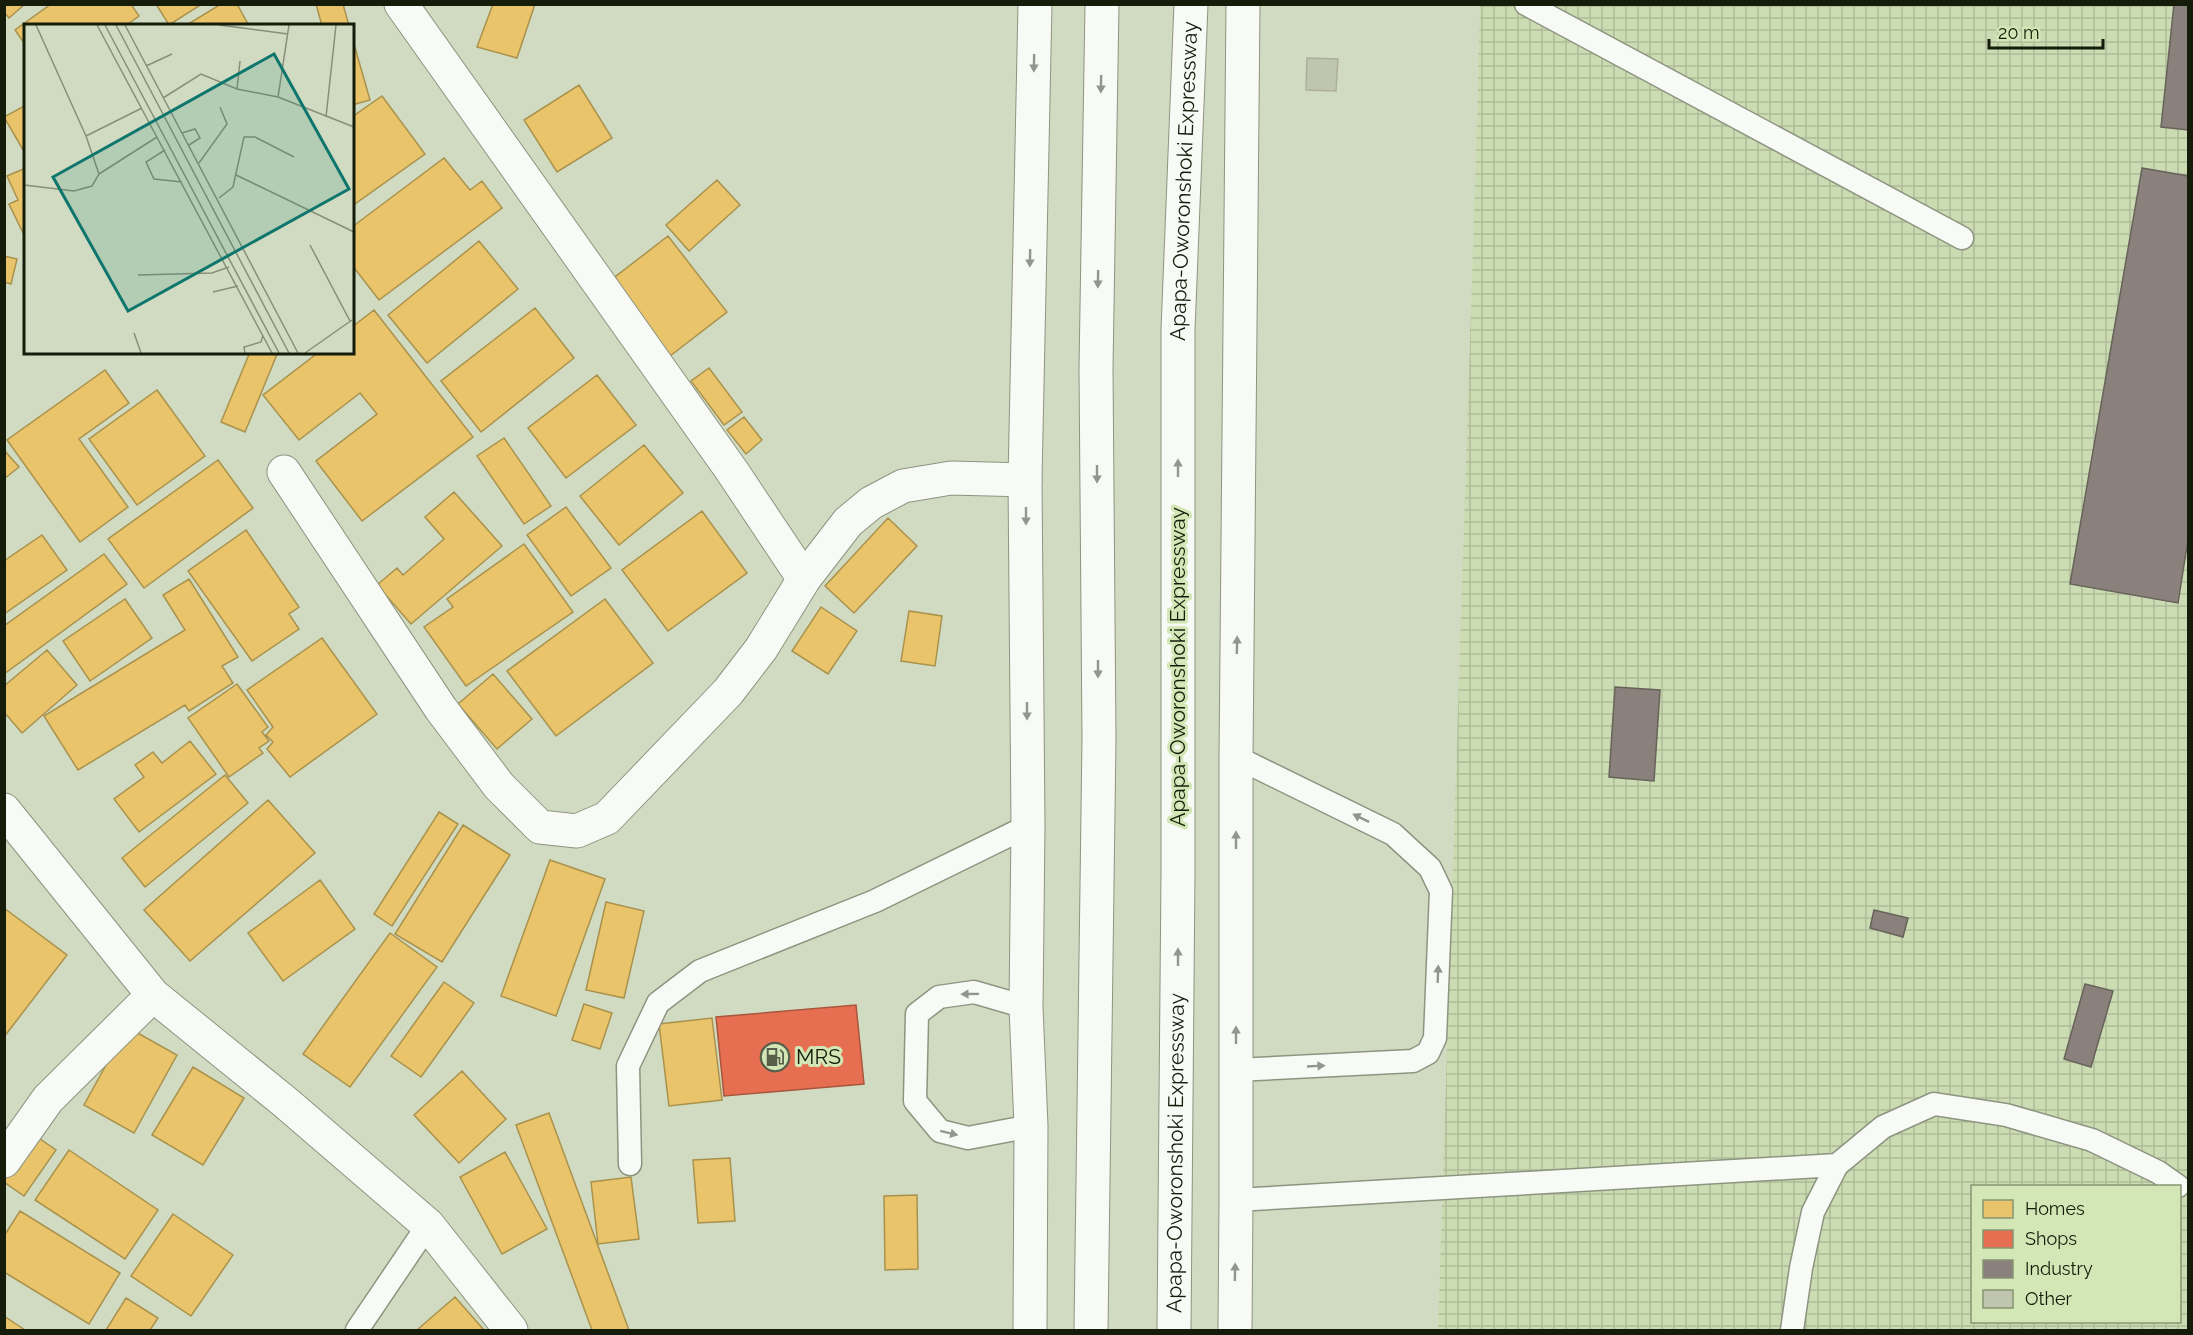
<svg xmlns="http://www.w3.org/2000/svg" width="2193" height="1335" font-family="Raleway,sans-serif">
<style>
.industrial{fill:url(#industrial-grid);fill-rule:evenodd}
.homes{fill:#e9c46a;stroke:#a9924d;stroke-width:1.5}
.shops{fill:#e76f51;stroke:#a8563c;stroke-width:1.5}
.industry{fill:#8a817c;stroke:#67635a;stroke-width:1.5}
.building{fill:#c0c5b0;stroke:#acb09a;stroke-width:1.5}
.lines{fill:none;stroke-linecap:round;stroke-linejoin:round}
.service-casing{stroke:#8d9480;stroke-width:25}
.minor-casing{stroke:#8d9480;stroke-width:35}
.primary-casing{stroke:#8d9480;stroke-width:35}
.motorway-casing{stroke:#8d9480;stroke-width:35}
.service{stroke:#f8faf6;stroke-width:22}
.minor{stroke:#f8faf6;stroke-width:33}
.primary{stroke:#f8faf6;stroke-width:33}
.motorway{stroke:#f8faf6;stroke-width:33}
.oneway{fill:#92968c}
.labels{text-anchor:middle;stroke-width:6;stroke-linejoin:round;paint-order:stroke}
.street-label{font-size:21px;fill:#151c0a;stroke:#d3e6b6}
.poi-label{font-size:21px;fill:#151c0a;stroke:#d3e6b6;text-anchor:start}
.inset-road{fill:none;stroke:#868f78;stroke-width:1.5}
.view{fill:#0f766e;fill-opacity:0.15;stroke:#0f766e;stroke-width:3}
.inset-edge{fill:none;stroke:#151c0a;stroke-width:3}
</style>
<defs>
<pattern id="industrial-grid" width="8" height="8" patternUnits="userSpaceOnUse" patternTransform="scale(1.5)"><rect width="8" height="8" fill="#ccdcb2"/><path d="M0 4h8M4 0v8" fill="none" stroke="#aebc98"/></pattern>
</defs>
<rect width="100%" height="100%" fill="#d1dbc1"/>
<path class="industrial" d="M1480 5H2188V1330H1438L1477 125ZM1972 1186H2180V1322H1972Z"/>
<path class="homes" d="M4 4H25L9 18 4 12Z
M51 4H131L139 16 125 26H26V46L15 30Z
M156 4H202L169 25Z
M221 4H237L249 26H185Z
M316 4H343L349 26H322Z
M493 4H535L517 58 477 47Z
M352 37 370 100 352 105Z
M579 85 612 138 557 172 524 120Z
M382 96 425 154 352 206V117Z
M26 105V155L4 117Z
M444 158 470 190 482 181 502 208 379 300 352 265V227Z
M26 168V239L9 204 18 200 7 176Z
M717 180 740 205 689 251 666 225Z
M668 236 727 312 670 356 611 280Z
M479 241 518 289 427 363 388 315Z
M4 256 17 259 11 284 4 282Z
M535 308 574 358 481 432 441 381Z
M374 310 473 437 362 521 316 461 377 414 360 393 299 440 263 395 319 352H352V327Z
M250 352H278L245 432 221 422Z
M709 368 742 412 724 425 691 381Z
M105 370 129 403 79 439 128 507 80 542 7 440Z
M597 375 636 425 566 478 528 428Z
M157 390 205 456 137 505 89 439Z
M744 417 762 440 746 454 727 430Z
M504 438 551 506 524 524 477 456Z
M644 445 683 493 619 545 580 496Z
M4 450 19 467 4 479Z
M218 460 253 508 144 588 108 539Z
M454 492 502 546 411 624 377 585 397 568 403 575 444 539 425 517Z
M566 507 611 568 571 596 527 535Z
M702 511 747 573 668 631 622 570Z
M888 518 917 546 854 613 825 586Z
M246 530 299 607 289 614 299 629 252 661 188 571Z
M42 535 67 570 4 614V561Z
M524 544 573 612 466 686 424 627 453 607 447 599Z
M104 554 127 584 4 674V626Z
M189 579 238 657 222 666 233 683 189 711 185 705 78 770 44 716 185 630 163 595Z
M125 599 152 638 90 681 63 641Z
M605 599 653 663 556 736 507 671Z
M821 607 857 631 828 674 792 651Z
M909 611 942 616 935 666 901 661Z
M322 638 377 714 290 777 267 749 273 742 266 735 273 727 247 690Z
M47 650 77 685 22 733 4 712V686Z
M493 674 532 719 497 749 458 704Z
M237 684 268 727 262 732 269 741 259 748 263 753 229 777 188 718Z
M190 741 216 774 139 832 114 799 144 777 135 765 153 752 162 763Z
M225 775 248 803 145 887 122 858Z
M268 800 315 853 190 961 144 910Z
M439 812 458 824 392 926 374 914Z
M463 825 510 855 442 962 395 934Z
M550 860 605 879 556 1016 501 996Z
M320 880 355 929 283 981 248 933Z
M606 902 644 911 624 998 586 990Z
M4 908 67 955 4 1037Z
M390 933 437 967 350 1087 303 1054Z
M444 982 474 1003 421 1077 391 1056Z
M584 1004 612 1013 600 1049 572 1040Z
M712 1018 722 1100 669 1106 659 1024Z
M127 1027 177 1055 134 1133 84 1105Z
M193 1067 244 1098 203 1165 152 1135Z
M462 1071 506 1119 459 1163 414 1115Z
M549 1113 629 1330H592L516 1125Z
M30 1132 56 1150 24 1196 4 1182V1168Z
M69 1150 158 1210 125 1259 35 1200Z
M505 1152 547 1229 502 1254 460 1177Z
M730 1158 735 1221 698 1223 693 1160Z
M631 1177 639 1239 598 1244 591 1182Z
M917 1195 918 1269 885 1270 884 1196Z
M20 1211 120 1273 89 1324 4 1272V1236Z
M173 1214 233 1255 191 1316 131 1276Z
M455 1297 484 1330H417Z
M126 1298 158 1318 150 1330H106Z
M4 1316 25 1330H4Z"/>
<path class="shops" d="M856 1005 864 1084 724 1096 716 1017Z"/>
<path class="industry" d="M2174 4H2188V130L2161 127Z
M2142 168 2188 176V540L2178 603 2070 584Z
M1615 687 1660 690 1654 781 1609 777Z
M1874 910 1908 918 1903 937 1870 928Z
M2085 984 2113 991 2091 1067 2064 1059Z"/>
<path class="building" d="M1307 58 1338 59 1336 91 1306 90Z"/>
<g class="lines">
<g class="service-casing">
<path id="service" d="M1526 4 1962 238
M1236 757 1393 834 1430 868 1441 891 1435 1038 1428 1053 1413 1061 1236 1070
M1026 1007 974 992 939 997 917 1014 915 1101 940 1131 968 1138 1031 1126
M630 1164 628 1066 658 1003 700 971 875 901 1028 826
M1236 1200 1837 1165
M357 1330 428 1225
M1792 1330 1801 1268 1813 1212 1837 1165 1883 1127 1934 1104 2006 1115 2092 1140 2158 1172 2178 1186"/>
</g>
<g class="minor-casing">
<path id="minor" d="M401 4 732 471 804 579
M284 472 441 709 499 786 540 827 577 831 607 818 728 692 761 649 804 579 848 522 871 503 903 486 951 478 1025 480
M4 810 153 995 285 1102 428 1225 511 1330
M4 1161 48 1099 153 995"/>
</g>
<g class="primary-casing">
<path id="primary" d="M1030 1330 1031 1126 1026 1007 1028 826 1025 480 1035 4
M1235 1330 1236 1200V757L1243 4"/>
</g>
<g class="motorway-casing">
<g id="motorway">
<path d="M1091 1330 1099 738 1096 368 1102 4"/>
<path id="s1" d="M1174 1330 1178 873V330L1191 4"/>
</g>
</g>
<use href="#service" class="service"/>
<use href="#minor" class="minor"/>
<use href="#primary" class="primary"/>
<use href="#motorway" class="motorway"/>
</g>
<defs><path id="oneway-solid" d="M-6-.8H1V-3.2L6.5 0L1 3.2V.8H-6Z" transform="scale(1.5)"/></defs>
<g class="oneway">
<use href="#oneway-solid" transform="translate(1034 63) rotate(91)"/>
<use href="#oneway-solid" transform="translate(1101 84) rotate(91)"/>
<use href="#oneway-solid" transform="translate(1030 258) rotate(91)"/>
<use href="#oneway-solid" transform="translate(1098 279) rotate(91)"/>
<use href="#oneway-solid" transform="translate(1178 468) rotate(-90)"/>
<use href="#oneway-solid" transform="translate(1097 474) rotate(90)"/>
<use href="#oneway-solid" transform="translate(1026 516) rotate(90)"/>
<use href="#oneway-solid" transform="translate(1237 645) rotate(-89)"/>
<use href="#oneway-solid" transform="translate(1098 669) rotate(90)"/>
<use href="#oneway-solid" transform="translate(1027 711) rotate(90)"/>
<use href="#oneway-solid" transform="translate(1361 818) rotate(-154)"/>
<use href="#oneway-solid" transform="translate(1236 840) rotate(-90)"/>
<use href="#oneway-solid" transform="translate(1178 957) rotate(-90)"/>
<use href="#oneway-solid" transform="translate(1438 974) rotate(-88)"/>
<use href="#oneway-solid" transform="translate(970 994) rotate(179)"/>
<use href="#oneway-solid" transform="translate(1236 1035) rotate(-90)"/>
<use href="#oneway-solid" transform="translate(1316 1066) rotate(-3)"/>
<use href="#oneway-solid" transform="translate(949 1133) rotate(14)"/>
<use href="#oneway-solid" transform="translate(1235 1272) rotate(-89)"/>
</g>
<defs>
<g id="fuel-ring" transform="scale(1.5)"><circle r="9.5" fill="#d3e6b6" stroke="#575f4a" stroke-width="1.5"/><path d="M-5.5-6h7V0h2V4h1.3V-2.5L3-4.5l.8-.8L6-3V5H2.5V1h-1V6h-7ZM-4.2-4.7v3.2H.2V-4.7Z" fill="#575f4a"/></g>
</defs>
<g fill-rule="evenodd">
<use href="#fuel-ring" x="775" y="1057"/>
</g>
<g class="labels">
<g class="street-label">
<text dy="7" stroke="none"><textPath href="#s1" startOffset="1149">Apapa-Oworonshoki Expressway</textPath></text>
<text transform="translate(1178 667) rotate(-90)" y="7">Apapa-Oworonshoki Expressway</text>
<text dy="7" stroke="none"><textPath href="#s1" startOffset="177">Apapa-Oworonshoki Expressway</textPath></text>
</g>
<g class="poi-label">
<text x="796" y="1064">MRS</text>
</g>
</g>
<g transform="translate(24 24)">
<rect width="330" height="330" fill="#d1dbc1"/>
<path class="inset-road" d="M73 1 248 329M81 1 255 329M92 1 265 329M101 1 274 329M195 1 264 10M122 42 148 30M213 65 216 37M254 73 265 1M139 74 177 50 213 65 254 73 330 103M302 93 312 1M158 109 171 105 176 114 165 121M62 112 118 84M141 126 122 138 130 155 158 158M175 139 203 100 196 83M75 150 133 113M212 151 330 208M0 161 50 167 68 162 75 150 62 112 12 1M195 174 209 163 220 113H231L270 133M286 221 326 297M114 251 188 249 205 243M189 268 214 262M110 309 117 329M221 329 220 323 237 318 239 311M281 329 328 296"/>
<path class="view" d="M250 30 325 165 104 287 29 153Z"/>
<rect width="330" height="330" class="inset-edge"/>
</g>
<rect width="2193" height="1335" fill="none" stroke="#151c0a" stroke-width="12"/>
<rect x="1971" y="1185" width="210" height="138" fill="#d3e6b6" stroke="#879571" stroke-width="1.5"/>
<rect x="1983" y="1200" width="30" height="18" fill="#e9c46a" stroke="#879571" stroke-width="1.5"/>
<text x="2025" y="1215" font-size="18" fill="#151c0a">Homes</text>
<rect x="1983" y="1230" width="30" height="18" fill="#e76f51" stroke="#879571" stroke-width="1.5"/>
<text x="2025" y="1245" font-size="18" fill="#151c0a">Shops</text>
<rect x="1983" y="1260" width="30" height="18" fill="#8a817c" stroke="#879571" stroke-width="1.5"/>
<text x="2025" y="1275" font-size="18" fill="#151c0a">Industry</text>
<rect x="1983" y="1290" width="30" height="18" fill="#c0c5b0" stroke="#879571" stroke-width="1.5"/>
<text x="2025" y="1305" font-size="18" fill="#151c0a">Other</text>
<path d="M1989 39v9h114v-9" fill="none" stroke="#151c0a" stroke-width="3"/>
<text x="1998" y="39" font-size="18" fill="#151c0a" stroke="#d3e6b6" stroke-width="4.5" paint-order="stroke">20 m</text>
</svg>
